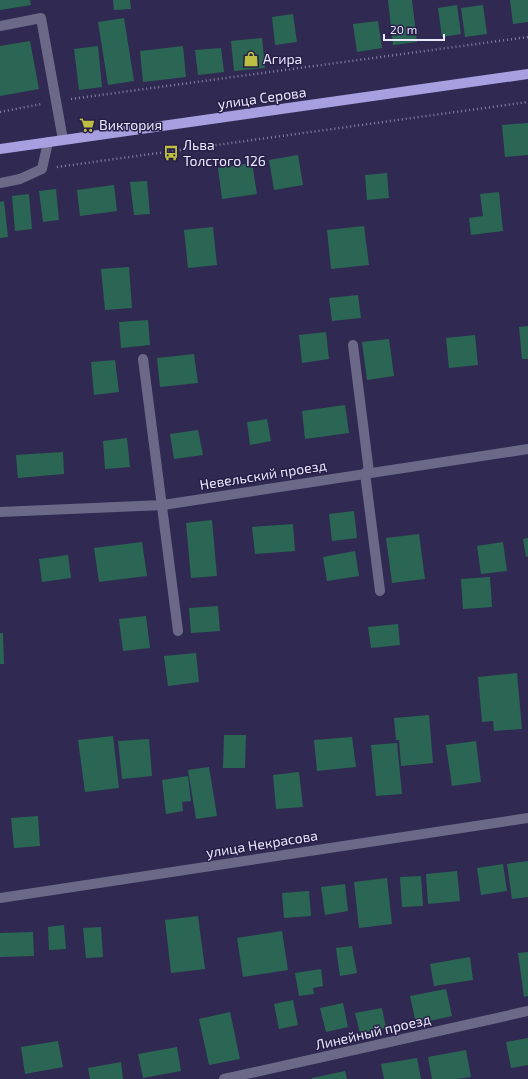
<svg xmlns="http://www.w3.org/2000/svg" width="528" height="1079" font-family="'Exo 2',sans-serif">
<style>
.building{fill:#2a6653}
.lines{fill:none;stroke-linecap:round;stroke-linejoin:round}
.path{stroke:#8783a2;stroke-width:2.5;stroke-dasharray:1 3;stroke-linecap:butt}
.minor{stroke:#6c6988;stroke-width:10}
.major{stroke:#a79fdf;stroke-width:10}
.labels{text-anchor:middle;stroke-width:3;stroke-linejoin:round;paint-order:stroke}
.poi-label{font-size:14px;fill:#ebe9fe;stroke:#271f47;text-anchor:start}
.street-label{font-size:14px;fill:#ebe9fe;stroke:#271f47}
</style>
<rect width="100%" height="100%" fill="#302a52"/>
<path class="building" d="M0 0H30L31 5 0 10Z
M113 0H130L131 9 114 10Z
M388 0H412L417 42 393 45Z
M510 0H528V22L513 24Z
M457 5 461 34 442 37 438 8Z
M483 5 487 34 465 37 461 8Z
M293 14 297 42 275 45 272 17Z
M124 18 134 81 108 85 98 22Z
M378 21 382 48 357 52 353 24Z
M262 38 265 68 234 71 231 41Z
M30 41 39 89 0 96V46Z
M98 46 102 87 79 90 74 49Z
M183 46 186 77 143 82 140 51Z
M221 48 224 72 198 75 195 50Z
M528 123V155L505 157 502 125Z
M298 155 303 185 274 190 269 160Z
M252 163 257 194 222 199 218 168Z
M387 173 389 198 367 200 365 175Z
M147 181 150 214 134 215 130 182Z
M114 185 117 211 80 216 77 190Z
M56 189 59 220 43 222 39 191Z
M499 192 503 231 471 235 469 218 483 216 480 194Z
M29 194 32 229 15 231 12 196Z
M4 201 8 237 0 238V202Z
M364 226 369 265 331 269 327 230Z
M213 227 217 265 188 268 184 230Z
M129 267 132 308 105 310 101 269Z
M358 295 361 318 332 321 329 298Z
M148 320 150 345 121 348 119 322Z
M528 326V359H522L519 327Z
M326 332 329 359 302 363 299 335Z
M475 335 478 365 449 368 446 338Z
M389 339 394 376 367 380 362 342Z
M194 354 198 383 160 387 157 358Z
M115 360 119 392 94 395 91 362Z
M345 405 349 433 305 439 302 411Z
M267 419 271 441 250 445 247 422Z
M198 430 203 455 174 459 170 434Z
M127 438 130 467 105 469 103 441Z
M63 452 64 474 18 478 16 455Z
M354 511 357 538 332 541 329 514Z
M212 520 217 576 191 578 186 523Z
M293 524 295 551 255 554 252 527Z
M419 534 425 579 392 583 386 538Z
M528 538V556L526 557 523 539Z
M142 542 147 576 99 582 94 548Z
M503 542 507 571 481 574 477 546Z
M355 551 359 576 327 581 323 557Z
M68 555 71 578 42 582 39 559Z
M490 577 492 607 463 609 461 579Z
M218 606 220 631 191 633 189 608Z
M146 616 150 648 123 651 119 619Z
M398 624 400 645 371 648 368 627Z
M0 633H3L4 664H0Z
M196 653 199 682 168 686 164 656Z
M517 673 522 729 494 731 493 721 482 722 478 677Z
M429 715 433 763 401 766 399 740H396L394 718Z
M224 735H246L245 768H223Z
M113 736 119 788 85 792 78 740Z
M352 737 356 767 317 771 314 740Z
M149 739 152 776 122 779 118 741Z
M476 741 481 782 452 786 446 745Z
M397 743 402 794 376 796 371 745Z
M209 767 217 816 196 819 188 770Z
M299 772 303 807 276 809 273 775Z
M188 776 191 801 182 802 183 811 166 814 162 780Z
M38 816 40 846 14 848 11 818Z
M528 861V897L512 899 507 864Z
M503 864 507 891 481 895 477 868Z
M457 871 460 901 428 904 426 874Z
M421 876 423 906 402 907 400 877Z
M387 878 392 924 359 928 354 882Z
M345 884 348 911 325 915 321 887Z
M309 891 311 916 284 918 282 893Z
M198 916 205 969 171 973 165 920Z
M64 925 66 949 49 950 48 927Z
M101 927 103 957 86 958 83 928Z
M282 931 288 970 243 977 237 938Z
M33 932 34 956 0 957V933Z
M352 946 357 973 340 976 336 948Z
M528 952V996L524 997 518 953Z
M470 957 473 980 434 986 430 964Z
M321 969 323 986 313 988 314 994 299 996 295 973Z
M446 989 452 1016 416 1024 410 996Z
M293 1000 298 1025 279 1029 274 1004Z
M343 1003 348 1027 326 1032 320 1008Z
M382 1008 386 1028 360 1033 355 1013Z
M230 1012 240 1059 209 1065 199 1019Z
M528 1038V1065L511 1068 506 1042Z
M58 1041 63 1067 25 1074 21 1047Z
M177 1047 181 1071 143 1078 138 1054Z
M466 1050 471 1077 457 1079H432L428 1057Z
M417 1058 421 1079H384L381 1064Z
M121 1062 123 1079H90L88 1068Z
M345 1071 347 1079H312V1078Z"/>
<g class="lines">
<path class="path" d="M71 99 528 37
M0 112 42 104
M57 167 528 102"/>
<path class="minor" d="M0 26 41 18 63 140
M0 183 20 179 42 169 48 142
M353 345 369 472
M143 359 178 631
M365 473 380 591
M0 512 163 505 528 449
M0 898 528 818
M224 1079 528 1011"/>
<path class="major" d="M0 149 528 74"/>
</g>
<defs>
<g id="shop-bare" transform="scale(1.2)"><path d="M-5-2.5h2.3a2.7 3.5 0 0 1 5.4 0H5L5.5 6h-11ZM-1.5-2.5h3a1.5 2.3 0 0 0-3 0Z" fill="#bebf42" stroke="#271f47" stroke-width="2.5" paint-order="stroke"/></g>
<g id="supermarket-bare" transform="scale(1.2)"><path d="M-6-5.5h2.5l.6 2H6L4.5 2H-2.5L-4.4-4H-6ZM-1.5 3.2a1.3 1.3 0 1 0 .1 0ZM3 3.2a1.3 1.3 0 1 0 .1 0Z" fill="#bebf42" stroke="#271f47" stroke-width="2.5" paint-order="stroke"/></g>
<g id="bus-bare" transform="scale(1.2)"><path d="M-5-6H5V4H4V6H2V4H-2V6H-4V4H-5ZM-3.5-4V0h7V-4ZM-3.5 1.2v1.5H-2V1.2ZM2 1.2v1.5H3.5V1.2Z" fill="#bebf42" stroke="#271f47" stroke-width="2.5" paint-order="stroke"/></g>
</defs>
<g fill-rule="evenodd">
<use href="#shop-bare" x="251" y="59"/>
<use href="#supermarket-bare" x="87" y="125"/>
<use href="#bus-bare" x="171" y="153"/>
</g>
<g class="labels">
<g class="poi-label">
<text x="263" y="64">Агира</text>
<text x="99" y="130">Виктория</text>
<text x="183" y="150">Льва<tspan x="183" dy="16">Толстого 126</tspan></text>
</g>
<g class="street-label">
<text transform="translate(262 98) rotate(-8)" y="5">улица Серова</text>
<text transform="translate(263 475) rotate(-9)" y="5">Невельский проезд</text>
<text transform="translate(262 844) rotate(-9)" y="5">улица Некрасова</text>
<text transform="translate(373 1032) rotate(-13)" y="5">Линейный проезд</text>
</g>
</g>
<path d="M384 34v6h60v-6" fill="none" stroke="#ebe9fe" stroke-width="2"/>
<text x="390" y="34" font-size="12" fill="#ebe9fe" stroke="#271f47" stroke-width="3" paint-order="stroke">20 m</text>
</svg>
